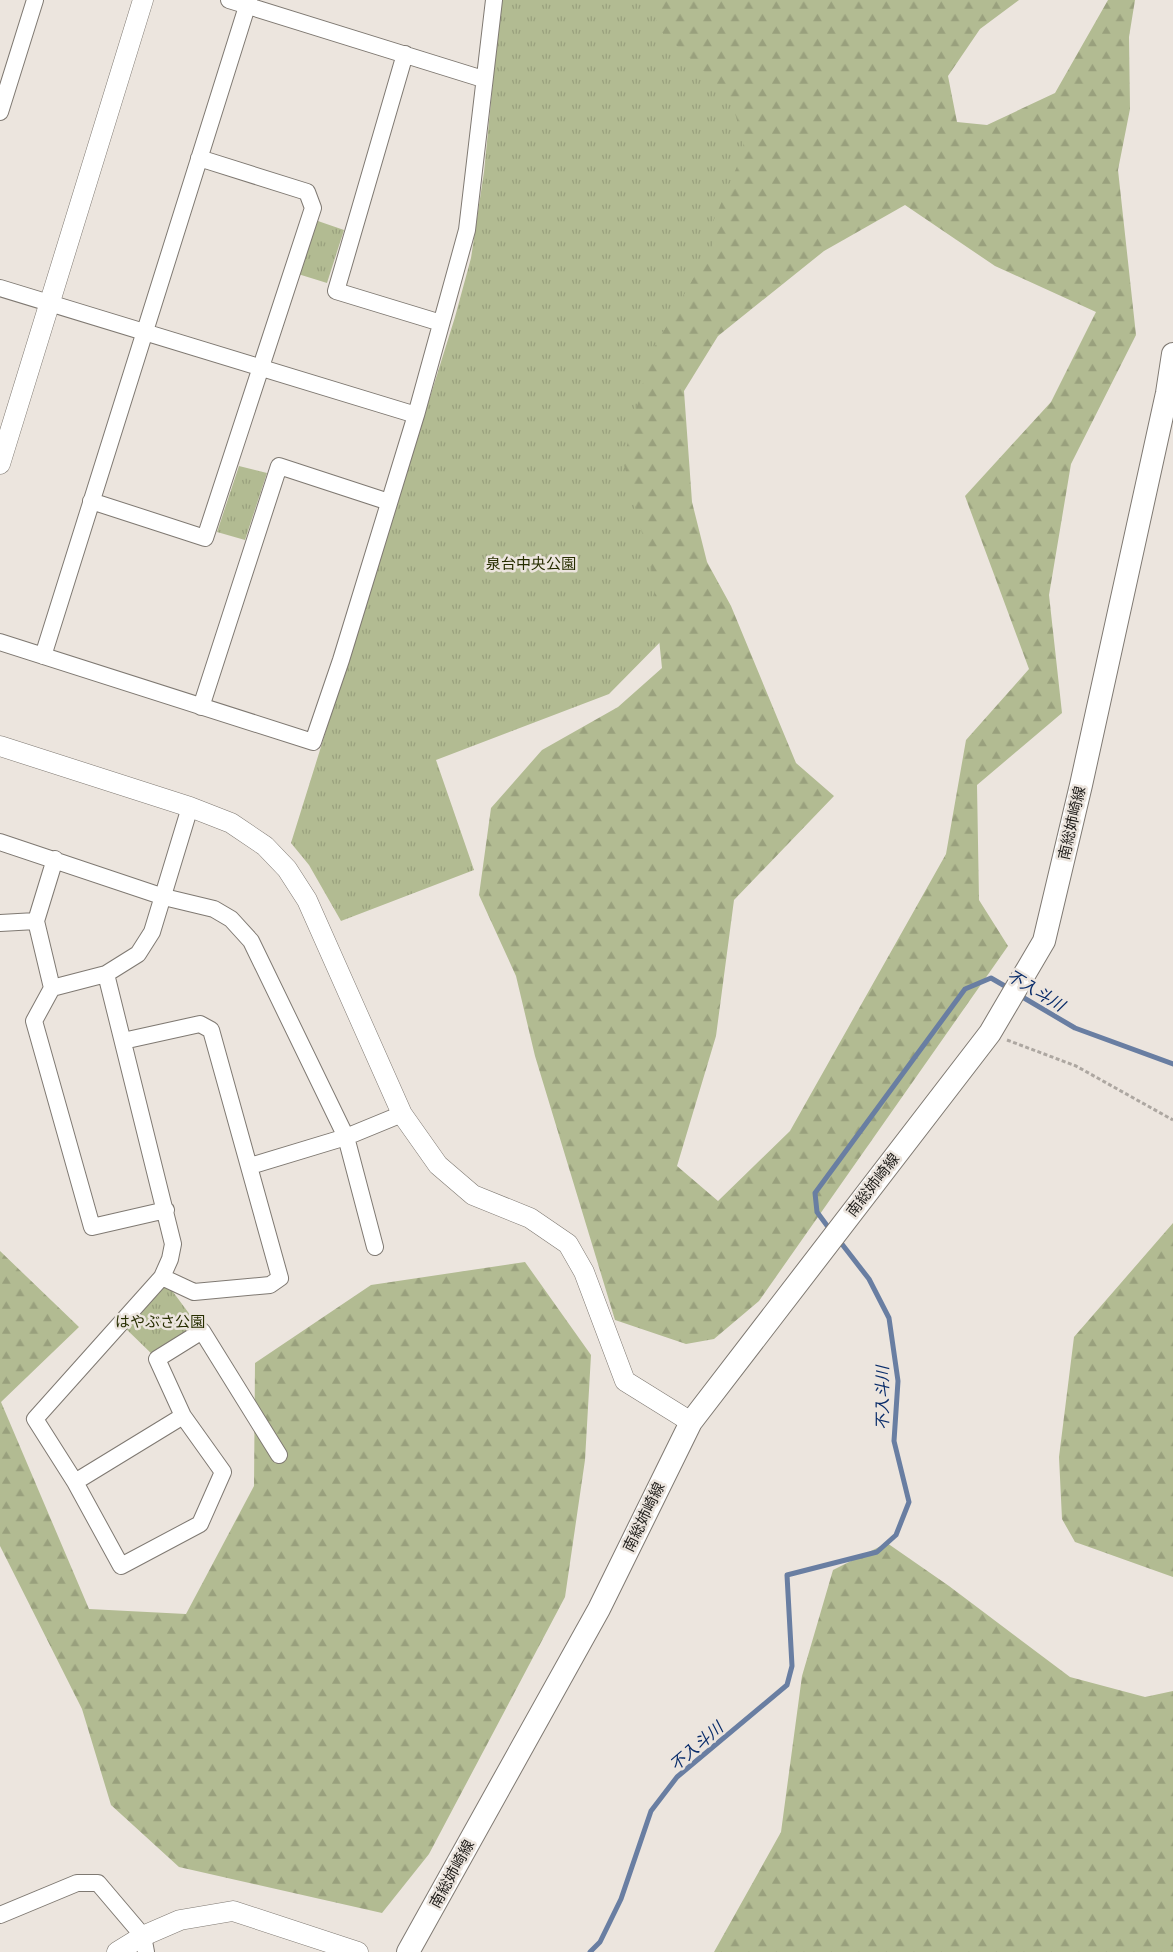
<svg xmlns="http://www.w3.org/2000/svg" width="1173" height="1952" font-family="'Nunito Sans','Noto Sans JP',sans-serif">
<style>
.grass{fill:url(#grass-tufts)}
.forest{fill:url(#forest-firs);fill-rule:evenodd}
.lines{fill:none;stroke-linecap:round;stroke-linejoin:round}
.stream{stroke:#697ea2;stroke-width:5}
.minor-casing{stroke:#7f7972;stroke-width:18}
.tertiary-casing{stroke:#7f7972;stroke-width:21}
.secondary-casing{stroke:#7f7972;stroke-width:24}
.path{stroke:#ada7a1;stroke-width:3;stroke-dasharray:4 2.5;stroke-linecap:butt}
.minor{stroke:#fff;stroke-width:16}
.tertiary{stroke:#fff;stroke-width:20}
.secondary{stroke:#fff;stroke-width:22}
.labels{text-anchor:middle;stroke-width:5;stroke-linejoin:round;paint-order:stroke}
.park-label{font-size:15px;fill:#272e00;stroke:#ece5de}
.street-label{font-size:15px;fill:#1f1d1a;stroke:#ece5de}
.water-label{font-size:16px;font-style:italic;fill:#092c6a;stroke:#ece5de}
</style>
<defs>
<pattern id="grass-tufts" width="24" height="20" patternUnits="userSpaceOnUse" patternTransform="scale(1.25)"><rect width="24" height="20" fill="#b2bb92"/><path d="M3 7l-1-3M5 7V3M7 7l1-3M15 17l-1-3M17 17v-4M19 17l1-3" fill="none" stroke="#99a07d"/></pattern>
<pattern id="forest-firs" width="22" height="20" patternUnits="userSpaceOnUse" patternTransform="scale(1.25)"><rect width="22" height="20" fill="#b2bb92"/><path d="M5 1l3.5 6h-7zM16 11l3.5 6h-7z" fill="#99a07d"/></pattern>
</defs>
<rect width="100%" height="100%" fill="#ece5de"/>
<path class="grass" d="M501 0H688L784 82 679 348 677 625 609 694 436 760 474 870 341 921 309 865 291 843 455 317 471 258 484 172Z
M315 220 344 230 327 283 298 274Z
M239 466 267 473 245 540 217 532Z
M162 1277 202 1331 157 1359 120 1323Z"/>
<path class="forest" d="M651 0H1019L980 29 948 76 957 122 987 125 1055 93 1108 0H1135L1129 37 1130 109 1118 170 1136 335 1071 464 1049 595 1062 713 977 785 979 900 1008 946 759 1301 714 1339 686 1344 615 1320 535 1056 516 976 479 895 491 808 542 750 618 707 662 668 652 571 623 461 650 355 715 240 713 222 745 148 730 96 659 29ZM905 205 995 266 1096 312 1051 402 965 496 1029 669 966 740 946 854 790 1131 718 1201 677 1166 716 1036 734 900 834 796 796 763 731 606 707 562 692 502 684 391 718 336 824 251Z
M1173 1223V1577L1075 1542 1062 1519 1059 1457 1074 1337Z
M0 1251 79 1327 1 1402 89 1609 186 1614 254 1486 255 1363 371 1285 525 1262 591 1355 585 1460 565 1597 429 1854 382 1913 179 1867 111 1805 82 1709 0 1546Z
M887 1543 949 1586 1070 1677 1145 1697 1173 1691V1952H714L781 1832 802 1676 833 1570Z"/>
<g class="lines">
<path class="stream" d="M1019 995 1075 1028 1173 1064
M831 1231 817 1212 815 1193 965 989 991 978 1010 989
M590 1952 600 1942 621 1899 651 1811 677 1777 787 1685 792 1666 787 1575 877 1552 896 1535 909 1502 894 1441 898 1381 889 1318 869 1279 838 1239"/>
<g class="minor-casing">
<path id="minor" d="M229 0 483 79
M405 54 336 291 441 323
M0 112 35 0
M0 288 416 415
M91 501 205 538 313 208 307 192 199 158
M0 642 313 742 341 660 416 415 467 230 494 0
M43 656 249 0
M201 707 279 466 389 502
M0 842 164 897 214 909 231 919 251 941 346 1137 375 1247
M55 859 36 921 52 988 34 1021 92 1227 166 1210
M0 923 36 921
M106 974 173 1244 170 1259 162 1277 35 1419 75 1482 121 1566 200 1524 223 1472 183 1416 157 1359 202 1331 279 1455
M52 988 106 974 138 954 152 932 190 807
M123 1041 200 1024 211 1030 280 1278 270 1285 194 1292 162 1277
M250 1166 346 1137 402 1114
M75 1482 183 1416
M0 1915 77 1883H98L143 1936 146 1952"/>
</g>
<g class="tertiary-casing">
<path id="tertiary" d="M0 464 143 0
M0 746 190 807 231 823 265 846 287 869 307 900 402 1114 438 1165 473 1195 530 1218 568 1244 584 1272 625 1381 691 1422
M117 1952 143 1936 180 1920 233 1911 358 1952"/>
</g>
<g class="secondary-casing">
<path id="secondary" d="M408 1952 599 1609 691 1422 990 1033 1044 941 1081 785 1167 393 1173 354"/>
</g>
<path class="path" d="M1007 1040 1076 1066 1173 1120"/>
<use href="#minor" class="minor"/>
<use href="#tertiary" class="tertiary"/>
<use href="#secondary" class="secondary"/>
</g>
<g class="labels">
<g class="park-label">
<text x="531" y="569">泉台中央公園</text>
<text x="160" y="1327">はやぶさ公園</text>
</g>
<g class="street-label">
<text transform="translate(1072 823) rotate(-77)" y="5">南総姉崎線</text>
<text transform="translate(873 1185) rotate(-52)" y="5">南総姉崎線</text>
<text transform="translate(644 1517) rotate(-64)" y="5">南総姉崎線</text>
<text transform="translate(452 1874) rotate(-61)" y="5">南総姉崎線</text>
</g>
<g class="water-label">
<text transform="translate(1036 990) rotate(31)" y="6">不入斗川</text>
<text transform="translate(882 1398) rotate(-90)" y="6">不入斗川</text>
<text transform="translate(696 1746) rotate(-41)" y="6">不入斗川</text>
</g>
</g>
</svg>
